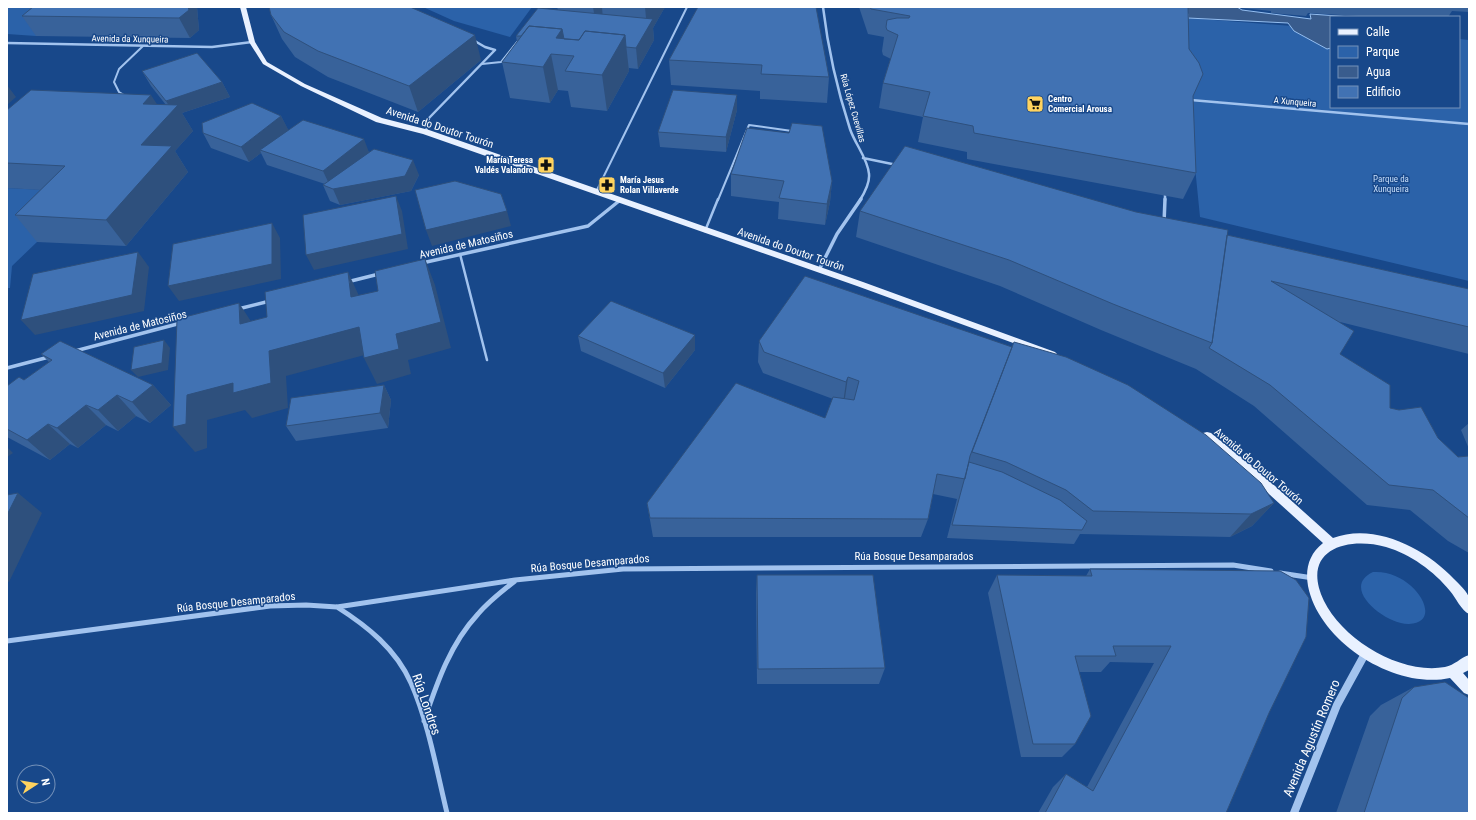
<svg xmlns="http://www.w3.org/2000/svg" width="1476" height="820" font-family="'Roboto Condensed',sans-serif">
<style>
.green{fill:#2b62a9}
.water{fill:#395c8d;stroke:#94bef0}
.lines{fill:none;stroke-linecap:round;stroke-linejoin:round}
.service-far1{stroke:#a2c3ee;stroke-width:2}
.service{stroke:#a2c3ee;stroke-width:2.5}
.pedestrian{stroke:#a2c3ee;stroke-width:2.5}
.minor-far2{stroke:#a2c3ee;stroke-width:2.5}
.minor-far1{stroke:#a2c3ee;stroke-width:3.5}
.minor{stroke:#a2c3ee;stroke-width:5}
.tertiary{stroke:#a2c3ee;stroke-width:8}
.primary{fill:#e9f1ff;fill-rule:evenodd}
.wall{fill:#38629a}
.shaded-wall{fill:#2e507d}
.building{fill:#4172b3;stroke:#2e507d}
.labels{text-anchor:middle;stroke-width:3;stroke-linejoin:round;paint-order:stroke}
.far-street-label{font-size:9px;fill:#fff;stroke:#18488a}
.far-poi-label{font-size:9px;font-weight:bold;fill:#fff;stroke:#18488a;text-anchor:start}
.far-park-label{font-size:9px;fill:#c8defa;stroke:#18488a}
.street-label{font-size:11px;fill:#fff;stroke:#18488a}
.near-street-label{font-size:13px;fill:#fff;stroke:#18488a}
</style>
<rect width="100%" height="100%" fill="#18488a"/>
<path class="green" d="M7 7H63L36 36 7 34Z
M423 7H532L510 37 454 21Z
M1188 18 1331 29V107H1459V39L1469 40V281L1200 217 1192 137Z
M7 188 85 192 37 242 12 266 10 288H7Z
M1373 572C1414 569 1446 623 1409 624 1386 625 1339 588 1373 572Z"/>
<path class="water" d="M1183 7H1237L1242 10 1311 19 1310 14 1352 17H1331V48L1327 49 1294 31 1288 23 1188 18V14Z"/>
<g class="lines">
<path class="service-far1" d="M482 64 501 62 517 42
M124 95 119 92 114 82 119 69 143 46
M596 192 687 7
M718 200 749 125 792 131"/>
<path class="service" d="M705 231 718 199
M460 254 487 360"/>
<path class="pedestrian" d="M1191 100 1469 124"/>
<path class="minor-far2" d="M823 7C828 49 837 89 850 129 855 144 868 159 869 174 870 183 865 192 860 200
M7 43 212 47 252 42
M426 132 429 118 495 50 485 47 473 40
M863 158 897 165
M1165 200V195"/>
<path class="minor-far1" d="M1164 223 1165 199
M422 263 588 226 619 201
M819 270 837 234 861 199
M347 282 379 274
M238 309 270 301
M75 351 181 323
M7 368 49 357"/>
<path class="minor" d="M1280 573 1313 578
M337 607C367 626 396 649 411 683 428 721 437 772 447 813
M7 641 270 606 306 605 337 607 515 580 623 569 1233 565 1271 571
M424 721C437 683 450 644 478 614 489 601 502 591 515 581"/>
<path class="tertiary" d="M1294 813 1337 705 1366 652"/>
<path class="primary" d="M240 7H246L255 42 267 62 305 84 382 118 429 130 863 282 1055 352 1057 354 1055 356H1049L857 286 423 134 376 122 301 86 263 64 249 42Z
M1207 432 1211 433 1256 469 1333 538C1375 522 1426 549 1454 579 1459 584 1468 592 1469 598 1470 603 1469 609 1469 614 1461 610 1456 598 1450 591 1434 571 1410 554 1386 547 1345 536 1300 551 1324 601 1343 640 1401 675 1445 667 1455 665 1460 658 1469 655V670L1463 673 1469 680V695L1464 693 1450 678C1395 690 1319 642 1308 586 1305 569 1309 554 1323 543L1248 475 1203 439 1202 436 1203 433Z"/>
</g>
<path class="wall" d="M33 7H197L199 30 190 38 36 36 22 16Z
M557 7H665L653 28 654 40 638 69 629 68V71L607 111 571 107 568 91 558 90 550 103 510 98 502 62 517 42 516 36 558 10Z
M698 7 829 77 827 103 760 99V91L671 85 669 60Z
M859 7H1188L1189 49 1193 96 1196 173 1183 199 967 159V152L918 142 923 117 879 108 883 83 891 59 883 55 882 51 884 37 868 34Z
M1232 7H1469V12L1452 11 1448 17H1374L1308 13 1306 16 1271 13V11Z
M271 15 481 60 418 112 328 77 295 57 282 39Z
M142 71 222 82 230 97 182 113 193 131 175 151 188 172 126 246 37 242 15 215 41 190 7 188V110L157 104 166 105 151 86Z
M737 110 726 152 660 147 658 132Z
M281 116 288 130 370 152 419 175 411 191 340 205 330 201 323 185 325 184 267 165 261 153 249 162 211 148 203 133Z
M789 133 832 181 830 202 825 225 778 219 779 202 731 196V174Z
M860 211 1136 212 1227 235 1469 289V354L1340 322V354L1390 408 1438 438 1458 457 1469 456V553L1448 541 1410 510 1367 505 1254 406 1196 369 1101 330 1000 286 856 237Z
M578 336 695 350 665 388 581 351Z
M759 341 1274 503 1252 526 1230 537 1080 534 1074 544 947 538 957 499 933 494 928 519 921 537H653L647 503 825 418 833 399 763 373 758 362Z
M41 354 153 385 171 405 150 423 136 416 118 431 106 425 78 448 70 444 50 460 7 437V386L24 380 49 362Z
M384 385 391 400 388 428 296 441 286 426Z
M1469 423V449L1461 430Z
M1090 569 1269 713 1226 813H1038L1053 787 1066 774 1087 787 1154 663 1110 662 1101 672H1079L1075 744 1062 757H1021L988 593 997 575 1086 576Z
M757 575 885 668 879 684H757L756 593Z
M1414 687 1469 813H1336L1370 716 1381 705Z"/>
<path class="shaded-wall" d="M188 7H197L199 30 190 38 179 18Z
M593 7H602L603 20 597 31Z
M645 7H665L653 28 654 40 638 69 636 48 647 29Z
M562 29 567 55 556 38Z
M475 35 481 60 418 112 409 86Z
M625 35 629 71 607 111 602 75Z
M551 54 558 90 550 103 543 67Z
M222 82 230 97 182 113 193 131 175 151 188 172 126 246 106 220 141 145 143 104 151 95 166 118 172 111 166 101Z
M7 85 16 97 7 105Z
M737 95V110L726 152V137Z
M281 116 289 131 260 150 261 153 249 162 241 147Z
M364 139 370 155 330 186 323 171Z
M413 160 419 175 411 191 340 205 333 189Z
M832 181 830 202 825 225 827 204Z
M396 196 402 211 408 249 314 270 306 255Z
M507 211 511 226 432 246 426 230Z
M272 223 280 238 281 279 179 301 168 286Z
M138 252 149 267 144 311 35 335 21 320Z
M425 259 435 285 451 348 408 360 411 374 377 384 364 358 396 334Z
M348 272 360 298 351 297Z
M239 303 256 329 240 324Z
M359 327 372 353 286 376 288 408 252 418 245 410 207 420V448L195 452 173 427 187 395 233 383 269 351Z
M695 335V350L665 388 663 373Z
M164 340 170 348 168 370 138 377 131 370Z
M848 377 845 398 843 403 846 382Z
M153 385 171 405 150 423 132 402Z
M384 385 391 400 388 428 380 413Z
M117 395 136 416 118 431 98 410Z
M86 405 106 425 78 448 57 428Z
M48 424 70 444 50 460 27 440Z
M7 447 13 453 7 457Z
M18 493 42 513 9 582 7 581V515Z
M1274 503 1252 526 1230 537 1251 514Z"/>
<path class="building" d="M33 7H188L189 10 179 18 22 16Z
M269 7H410L475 35 409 86 318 51 284 32 271 15Z
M698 7H816L829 77 761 74 762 65 669 60Z
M870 7H1188L1189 49 1199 63 1203 74 1193 96 1196 173 974 133 973 126 923 116 930 92 883 83 898 35 887 30 886 27 887 20 897 18H909L910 16 871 9Z
M538 8 653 19 636 48 626 47 625 35 585 31 579 40 564 39 562 29 529 26 521 36H516Z
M529 26 562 29 556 38 579 40 585 31 625 35 602 75 565 71 574 56 551 54 543 67 502 62Z
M197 53 222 82 166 101 142 71Z
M31 90 151 95 143 104 178 105 141 145 172 146 106 220 15 215 65 166 7 163V110Z
M673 90 737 95 726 137 658 132Z
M252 103 281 116 241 147 203 133 202 123Z
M303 120 364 139 323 171 260 150Z
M792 123 822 126 832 181 827 204 779 198 784 181 731 174 747 128 789 133Z
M905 146 1136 212 1228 230 1212 343 1113 304 1009 260 860 211Z
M374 149 413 160 405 176 333 189 323 185Z
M455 181 501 194 507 211 426 230 415 190Z
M396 196 402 234 306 255 303 215Z
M272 223V264L168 286 173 244Z
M1227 235 1469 289V327L1271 281 1354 331 1340 354 1390 385V408L1399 410 1421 407 1438 438 1458 457 1469 456V518L1433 490 1389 485 1270 385 1209 348 1212 343Z
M138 252 132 295 21 320 33 274Z
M425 259 441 322 396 334 399 349 364 358 359 327 269 351 271 383 233 393V383L187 395 186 424 173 427 177 319 239 303 240 324 267 317 265 292 348 272 351 297 378 291 375 271Z
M805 276 1012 347 970 456 965 479 937 474 928 519 650 518 647 503 736 383 825 418 833 397 854 400 859 381 848 377 846 382 764 352 759 341Z
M611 301 695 335 663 373 578 336Z
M164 340 162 363 131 370 134 347Z
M60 341 153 385 132 402 117 395 98 410 86 405 57 428 48 424 27 440 7 429V386L19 377 24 380 52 360 41 354Z
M1014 342 1066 357 1128 385 1206 435 1261 483 1274 503 1251 514 1093 511 1066 490 1006 462 972 452Z
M384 385 380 413 286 426 291 398Z
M969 462 1002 472 1060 500 1087 521 1082 530 952 525Z
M18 493 7 515V495Z
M1090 569 1280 571 1296 580 1309 598 1306 637 1269 713 1226 813H1045L1066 774 1093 791 1171 646H1113L1116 656H1075L1091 716 1075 744H1033L997 575 1092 576Z
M757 575H873L885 668 758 669Z
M1445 682 1469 698V813H1364L1402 698 1414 687Z"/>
<defs>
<g id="supermarket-square" transform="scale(0.9)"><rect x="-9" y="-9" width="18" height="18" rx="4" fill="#ffd35f" stroke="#18488a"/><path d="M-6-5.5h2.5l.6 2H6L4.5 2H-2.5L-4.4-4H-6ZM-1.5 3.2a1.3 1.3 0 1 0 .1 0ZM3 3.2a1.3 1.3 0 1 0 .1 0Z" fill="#111"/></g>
<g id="pharmacy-square" transform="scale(0.9)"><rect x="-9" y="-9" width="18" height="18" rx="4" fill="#ffd35f" stroke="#18488a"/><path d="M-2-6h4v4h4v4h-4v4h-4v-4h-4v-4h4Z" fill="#111"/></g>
</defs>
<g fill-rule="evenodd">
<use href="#supermarket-square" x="1035" y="104"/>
<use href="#pharmacy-square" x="546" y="165"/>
<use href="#pharmacy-square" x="607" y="185"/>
</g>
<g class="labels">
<g class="far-street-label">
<text transform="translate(130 39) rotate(1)" y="3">Avenida da Xunqueira</text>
<text transform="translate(1295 102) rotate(5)" y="3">A Xunqueira</text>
<text transform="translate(853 108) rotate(74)" y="3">Rúa López Cuevillas</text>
</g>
<g class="far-poi-label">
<text x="1048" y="102">Centro<tspan x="1048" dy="10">Comercial Arousa</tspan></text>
<text x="533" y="163" text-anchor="end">María Teresa<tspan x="533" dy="10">Valdés Valandro</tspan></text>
<text x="620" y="183">María Jesus<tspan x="620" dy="10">Rolan Villaverde</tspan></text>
</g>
<g class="far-park-label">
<text x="1391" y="182">Parque da<tspan x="1391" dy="10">Xunqueira</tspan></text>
</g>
<g class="street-label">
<text transform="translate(440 127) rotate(18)" y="4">Avenida do Doutor Tourón</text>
<text transform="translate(466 244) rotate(-13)" y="4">Avenida de Matosiños</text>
<text transform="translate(791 249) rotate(19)" y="4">Avenida do Doutor Tourón</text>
<text transform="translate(140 325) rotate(-14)" y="4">Avenida de Matosiños</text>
<text transform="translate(1259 466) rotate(40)" y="4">Avenida do Doutor Tourón</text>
<text x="914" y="560">Rúa Bosque Desamparados</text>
<text transform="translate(590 563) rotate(-5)" y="4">Rúa Bosque Desamparados</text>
<text transform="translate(236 602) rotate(-6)" y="4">Rúa Bosque Desamparados</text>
</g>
<g class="near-street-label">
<text transform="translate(427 704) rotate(71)" y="5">Rúa Londres</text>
<text transform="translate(1311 738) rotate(-67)" y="5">Avenida Agustín Romero</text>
</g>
</g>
<rect width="1476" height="820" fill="none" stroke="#ffffff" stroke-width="16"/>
<rect x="1330" y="16" width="130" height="92" fill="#18488a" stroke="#7491b9"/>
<rect x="1338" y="29" width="20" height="6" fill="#e9f1ff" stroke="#7491b9"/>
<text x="1366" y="36" font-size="12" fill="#ffffff">Calle</text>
<rect x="1338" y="46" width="20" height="12" fill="#2b62a9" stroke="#7491b9"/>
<text x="1366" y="56" font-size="12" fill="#ffffff">Parque</text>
<rect x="1338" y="66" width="20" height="12" fill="#395c8d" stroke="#7491b9"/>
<text x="1366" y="76" font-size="12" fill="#ffffff">Agua</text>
<rect x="1338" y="86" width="20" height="12" fill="#4172b3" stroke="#7491b9"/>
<text x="1366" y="96" font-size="12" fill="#ffffff">Edificio</text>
<g transform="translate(36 784) rotate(78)"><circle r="19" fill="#18488a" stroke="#7491b9"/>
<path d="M0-3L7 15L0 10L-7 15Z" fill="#ffd35f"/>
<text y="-6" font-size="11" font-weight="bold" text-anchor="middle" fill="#ffffff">N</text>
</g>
</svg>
